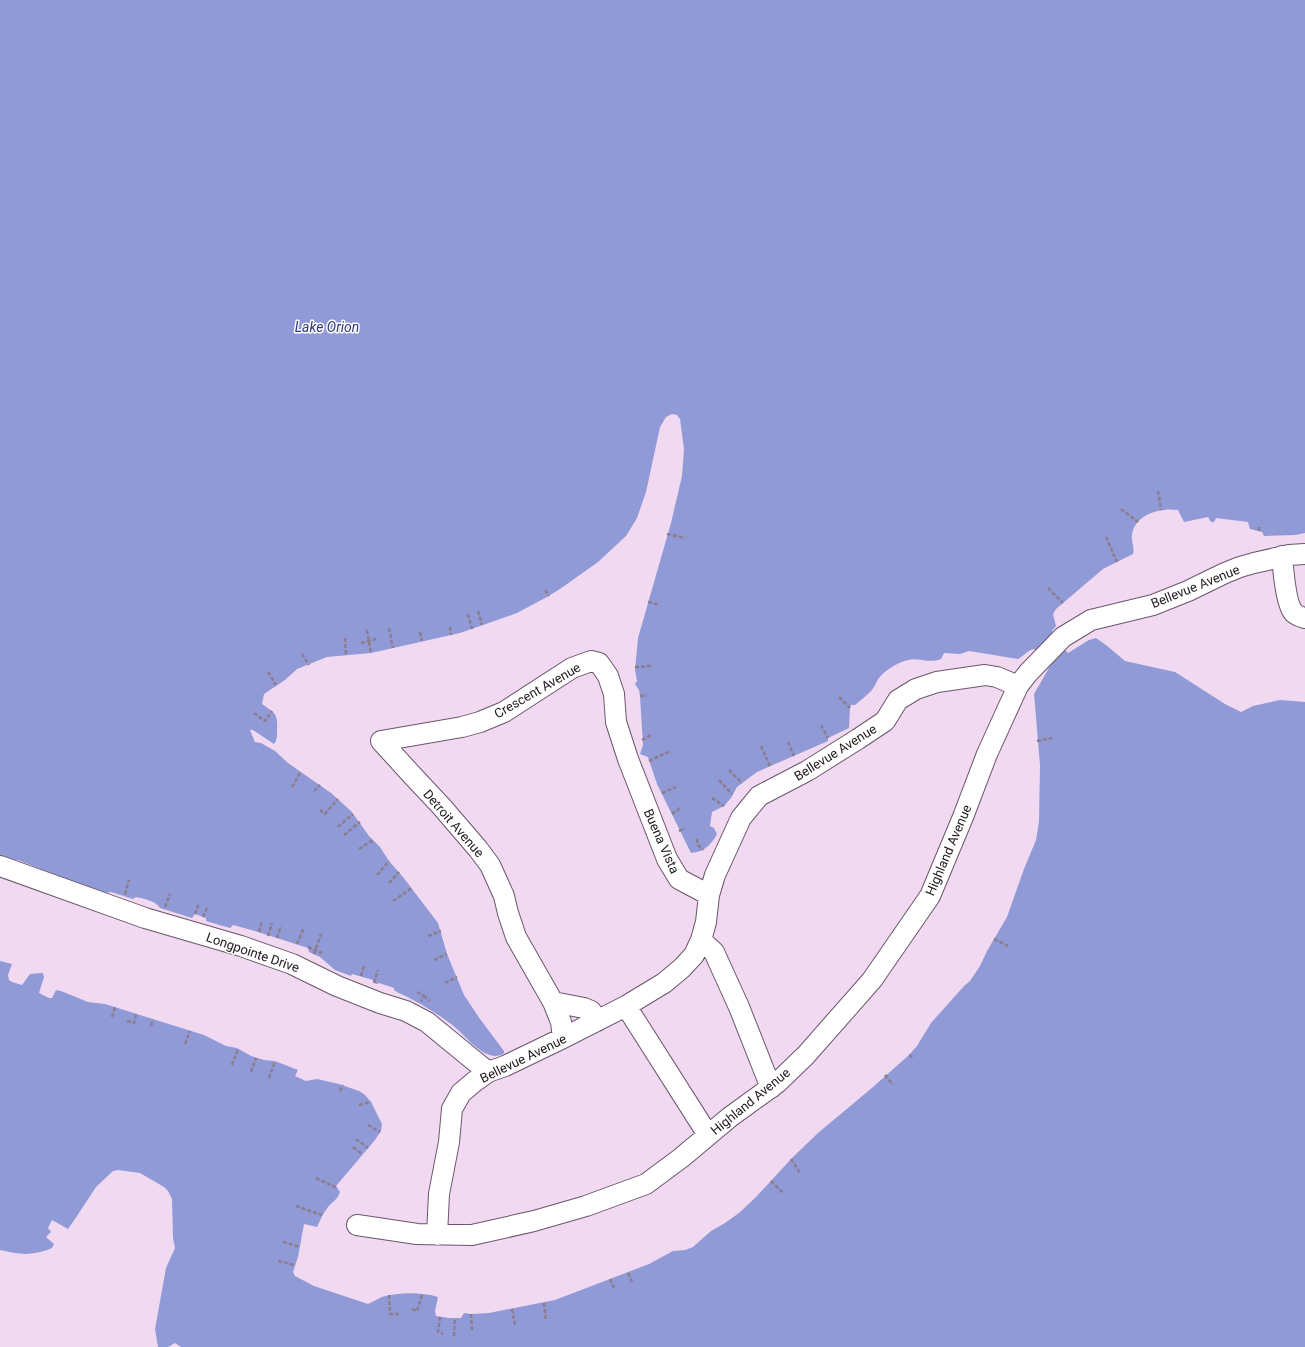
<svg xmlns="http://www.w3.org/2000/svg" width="1305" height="1347" font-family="Roboto,sans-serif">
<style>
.water{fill:#8f9ad7}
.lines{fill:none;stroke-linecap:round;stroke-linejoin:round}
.minor-casing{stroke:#6a566a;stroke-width:22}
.path{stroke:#8c7c8c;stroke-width:2.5;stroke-dasharray:4 2;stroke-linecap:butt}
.minor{stroke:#fff;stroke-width:20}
.labels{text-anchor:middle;stroke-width:3;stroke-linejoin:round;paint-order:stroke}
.street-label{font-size:13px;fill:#201820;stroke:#fff}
.water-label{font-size:14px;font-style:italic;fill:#31377f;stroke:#fff}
</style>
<rect width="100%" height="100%" fill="#f1d9f1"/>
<path class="water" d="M0 0H1305V533L1295 535 1264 536 1262 532 1250 529 1248 522 1216 518 1214 522H1211L1208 517 1184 522 1178 510C1160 507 1134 515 1132 535 1131 542 1135 548 1133 554L1103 569 1056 609 1053 614 1056 626 1052 631 1060 645 1068 653 1089 640 1096 638 1106 645 1125 661 1175 672 1225 704 1241 712 1253 706 1280 700 1305 702V1347H181L175 1343 168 1347H158L155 1329 166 1268 175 1248 173 1238 172 1199 168 1191 164 1187 140 1173 118 1170 113 1171 96 1187 77 1216 68 1229 52 1220 48 1228 51 1232 46 1237 54 1244 52 1248C32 1256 21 1255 0 1250V961L12 964 8 975 9 980 12 982 22 985 30 974 43 973 44 977 39 993 49 998H52L56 990 61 991 88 1002 105 1004 188 1030 204 1035 226 1046 237 1048 251 1056 264 1060 275 1061 298 1070 295 1076 306 1081 317 1079 339 1084 359 1091 364 1094 371 1102 382 1124 381 1131 375 1140 336 1186 340 1192C337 1201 330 1203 326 1210 322 1215 320 1221 317 1227L304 1224 298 1257 293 1272 295 1276 314 1286 368 1304C373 1302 377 1299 382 1297 399 1292 422 1292 438 1297L435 1311 436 1316 449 1318H461L464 1313 471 1314 489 1313 555 1300 649 1264 673 1251 685 1250 693 1247 711 1231 725 1223 739 1213 756 1197 793 1157 818 1133 873 1087 909 1055 917 1046 931 1023 964 986 970 981 980 966 987 951 1007 917 1024 869 1036 840 1039 822 1040 765 1034 694 1049 668 1034 649C1028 650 1024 656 1018 659L969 651 960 654 944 653 941 659C927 664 919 657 908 660 899 662 885 670 879 678 876 682 875 687 871 691 866 696 860 701 855 705H851L850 708 849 728 828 738V741L757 772 737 787 731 798 724 806 712 812 710 826 714 828 717 834C711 845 704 852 691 853L657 784 648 757 640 754 643 745 640 696 639 690 635 684 637 681 635 670 638 638 671 523 682 476 684 449 680 419 677 415 672 414 666 417 660 427 646 492 637 518 626 536 598 562 560 589 545 598 517 613 460 633 371 653 327 657 297 669 285 680 264 694 262 704C276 714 278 714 277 731 277 737 277 740 274 744L253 730H250L255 742 261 743 275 751 288 763 331 793 351 811 369 836 380 847 389 861 403 877 438 923 447 954 464 995 480 1019 504 1051V1053C500 1056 495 1057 490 1055 476 1051 463 1033 451 1024 434 1011 416 1001 397 992L394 990V988L379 983 377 984 374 983 373 980 352 974 351 976 335 970 320 957 309 952 308 948 255 931 233 925 230 928 206 921V918L195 914 192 918 160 908C156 901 145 899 136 897L133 899 111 892 106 893 80 885 18 860H9L0 857Z"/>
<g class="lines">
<g class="minor-casing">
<path id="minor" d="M1282 556C1283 568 1286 605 1294 613 1297 616 1301 617 1305 618
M381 741 462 727 480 722 504 712 572 668 591 661 599 663 608 676 614 694 616 722 628 759 667 859 679 879 709 895 706 922 701 940 714 952 739 1007 771 1088
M381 741 412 775 442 807 478 849 490 865 504 896 508 913 516 937 553 1002 561 1022 563 1038
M0 866 145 918 241 946 292 964 337 986 380 1003 406 1011 427 1022 488 1072
M709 895 715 875 741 818 759 796 807 771 858 739 885 721 898 700 916 689 937 682 985 675 997 677 1018 686
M553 1002 584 1008 591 1011 597 1021
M626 1006 708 1135
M357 1225 417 1234 472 1235 534 1221 586 1206 646 1184 681 1158 730 1117 777 1083 806 1055 872 980 930 896 963 817 987 754 1018 686 1028 673 1063 637 1091 620 1153 605 1188 591 1225 573 1240 567 1254 563 1289 555 1305 554
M437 1235 439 1194 449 1142 452 1109 461 1093 474 1082 488 1072 505 1066 563 1038 626 1006 664 983 682 968 694 955 701 940"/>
</g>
<path class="path" d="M1158 491 1161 510
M1121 509 1138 522
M1259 531V526
M667 534 685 538
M1106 537 1117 562
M1048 588 1063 603
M545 590 549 596
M648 602 659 605
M478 611 482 625
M468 614 472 629
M450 627 451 635
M389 628 393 648
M367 630 371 653
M420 632 422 641
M345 638 346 655
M361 643 376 639
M302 654 309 665
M635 667 652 666
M268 672 276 685
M640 696 647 695
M839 697 850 708
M254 713 265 721 272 711
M821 725 828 738
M642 740 651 735
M1037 741 1052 738
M788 742 794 756
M761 746 770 766
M649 761 670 751
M729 770 742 783
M719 780 732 794
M292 787 300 773
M314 791 320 785
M662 793 676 787
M712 798 724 806
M320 810 325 814 338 799
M672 814 680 808
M338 827 353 814
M679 831 685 828
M344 835 360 822
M697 839 698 845 703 850
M359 849 373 840
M377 875 389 861
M389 883 399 872
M125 894 129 880
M393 901 412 888
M165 907 170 894
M195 914 199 903
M203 917 208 906
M259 932 262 921
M268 936 272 923
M428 936 441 931
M277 938 281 926
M994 939 1008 946
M297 944 304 927
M308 947 322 953
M314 954 321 934
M434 960 447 954
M361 976 364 966
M374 983 378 970
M445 983 457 977
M417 992 424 996 421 1001
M424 996 430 1001
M112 1017 115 1007
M127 1021 134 1023 136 1014
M151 1026 153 1020
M185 1044 190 1031
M909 1055 914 1058
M232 1065 238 1049
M251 1072 256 1058
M885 1075 893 1085
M269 1078 275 1061
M340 1091 343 1085
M359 1105 371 1102
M368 1125 380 1132
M356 1139 368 1148
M353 1147 362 1154
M791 1159 800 1173
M316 1178 337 1188
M771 1181 783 1193
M296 1206 322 1215
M283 1242 300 1247
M278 1261 295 1265
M628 1273 632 1282
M610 1279 615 1290
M389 1295 390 1314H399
M544 1303 546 1321
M412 1309 417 1311 422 1295
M512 1309 515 1325
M471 1314 472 1331
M440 1317 438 1332 443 1334
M454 1336 455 1318"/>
<use href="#minor" class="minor"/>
</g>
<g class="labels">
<g class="street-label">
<text transform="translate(1195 586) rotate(-22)" y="5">Bellevue Avenue</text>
<text transform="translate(537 690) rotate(-30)" y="5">Crescent Avenue</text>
<text transform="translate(835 752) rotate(-32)" y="5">Bellevue Avenue</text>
<text transform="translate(454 823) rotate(49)" y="5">Detroit Avenue</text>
<text transform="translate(662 841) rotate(66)" y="5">Buena Vista</text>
<text transform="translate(948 850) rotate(-67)" y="5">Highland Avenue</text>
<text transform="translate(253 952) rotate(19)" y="5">Longpointe Drive</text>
<text transform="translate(523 1058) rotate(-26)" y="5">Bellevue Avenue</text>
<text transform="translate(750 1101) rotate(-39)" y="5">Highland Avenue</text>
</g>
<g class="water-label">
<text x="327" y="332">Lake Orion</text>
</g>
</g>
</svg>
